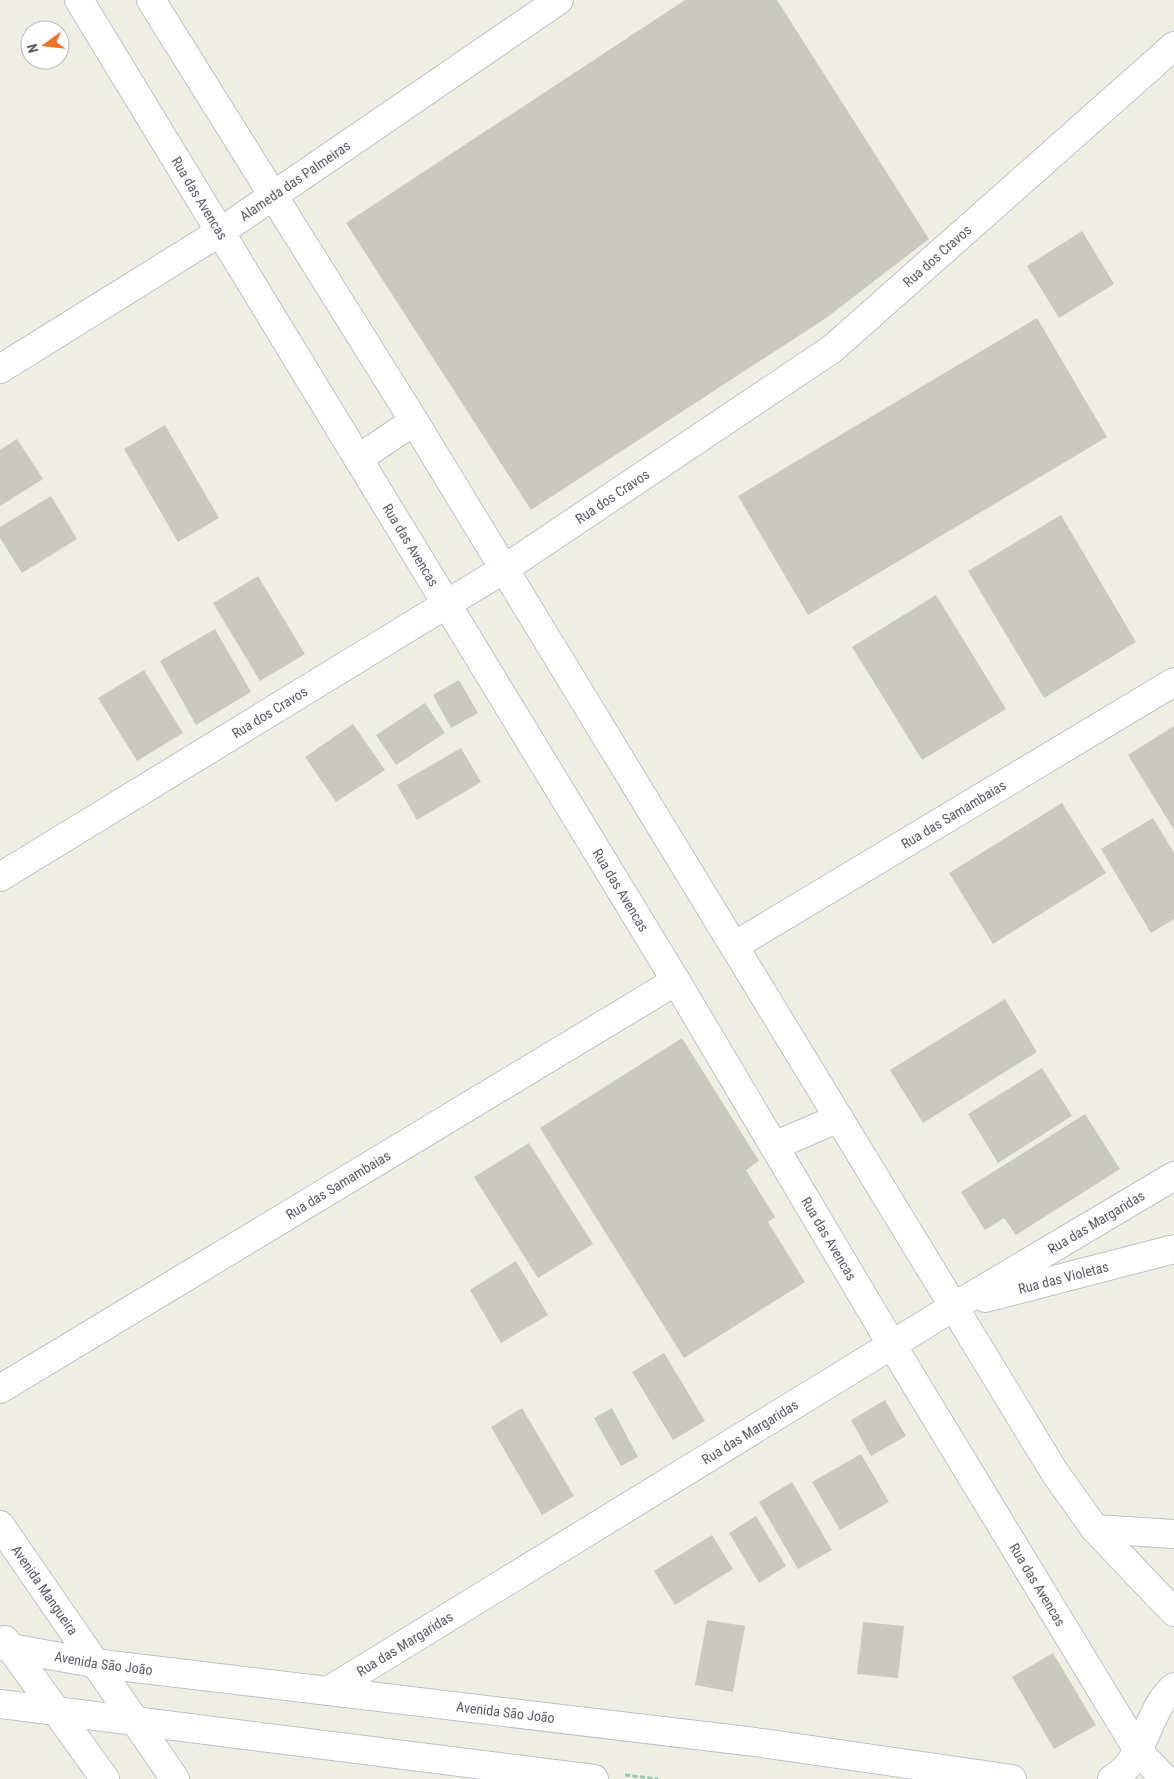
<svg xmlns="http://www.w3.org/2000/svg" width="1174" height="1779" font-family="'Roboto Condensed',sans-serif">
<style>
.building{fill:#cac9c0}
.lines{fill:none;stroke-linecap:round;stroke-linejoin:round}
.minor-casing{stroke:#bfc0c7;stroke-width:30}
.tertiary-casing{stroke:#bfc0c7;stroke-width:30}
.path{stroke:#95c9b3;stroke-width:3;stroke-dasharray:5 2.5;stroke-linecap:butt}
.minor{stroke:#fff;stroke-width:28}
.tertiary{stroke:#fff;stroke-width:28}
.labels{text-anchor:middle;stroke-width:4;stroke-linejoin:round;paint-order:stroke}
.street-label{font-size:14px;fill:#5b5c65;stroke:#fff}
</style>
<rect width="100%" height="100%" fill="#eeefe2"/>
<path class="building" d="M685 0H777L929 239 826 318 531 510 346 223Z
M1082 231 1114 284 1059 318 1027 266Z
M1037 318 1107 437 808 615 738 496Z
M165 425 219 518 178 542 124 449Z
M17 439 43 479 0 506V450Z
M51 496 77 539 22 573 0 538V527Z
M1061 515 1136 642 1044 698 968 571Z
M258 576 305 654 260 681 213 603Z
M936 595 1006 709 922 760 852 647Z
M215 629 251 692 196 725 160 661Z
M144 670 183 733 137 761 98 698Z
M459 680 478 713 451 728 433 695Z
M425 703 445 733 396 765 376 735Z
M353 724 385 770 336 802 305 757Z
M1174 726V830L1128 755Z
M461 748 481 782 417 820 397 785Z
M1062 803 1106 873 993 944 949 873Z
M1153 818 1174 853V919L1151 933 1101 849Z
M1005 999 1037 1052 923 1123 890 1070Z
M682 1038 759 1161 746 1170 775 1217 768 1222 805 1282 684 1358 540 1128Z
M1042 1068 1072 1116 998 1163 968 1114Z
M1085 1114 1120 1169 1016 1235 1004 1218 985 1230 961 1192Z
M529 1143 593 1244 538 1278 474 1177Z
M516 1261 548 1315 501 1343 470 1290Z
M664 1353 705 1421 673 1440 632 1372Z
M885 1400 906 1436 871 1456 851 1420Z
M522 1408 574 1496 542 1515 491 1427Z
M612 1408 638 1457 621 1466 594 1418Z
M861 1454 889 1502 840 1530 812 1482Z
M792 1482 832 1550 798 1569 759 1502Z
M756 1516 786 1566 759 1583 729 1533Z
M712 1535 733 1569 675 1605 654 1571Z
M707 1620 745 1626 733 1692 695 1685Z
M863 1622 904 1626 898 1678 857 1674Z
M1053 1653 1096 1725 1054 1749 1012 1677Z"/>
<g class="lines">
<g class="minor-casing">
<g id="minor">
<path id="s1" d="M0 369 220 232 559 0"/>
<path id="s2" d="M0 877 504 569 832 349 1174 46"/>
<path id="s3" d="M734 946 1174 682"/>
<path id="s4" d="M985 1298 1174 1249"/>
<path id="s5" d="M0 1389 676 981"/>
<path id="s6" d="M328 1691 955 1306 1174 1176"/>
</g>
</g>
<g class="tertiary-casing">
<g id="tertiary">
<path id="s7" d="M79 0 676 981 892 1345 1139 1752 1165 1779"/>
<path d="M151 0 414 421 1055 1473 1095 1529 1174 1612"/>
<path d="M358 459 414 421"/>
<path d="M774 1146 839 1118"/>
<path id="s8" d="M0 1525 175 1779"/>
<path d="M1095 1529 1174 1534"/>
<path d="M5 1640 105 1779"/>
<path id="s9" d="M0 1646 93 1663 755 1742 1012 1779"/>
<path d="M0 1704 594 1779"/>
<path d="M1112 1779C1147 1758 1145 1713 1174 1687"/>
</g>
</g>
<path class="path" d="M625 1775 658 1779"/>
<use href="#minor" class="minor"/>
<use href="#tertiary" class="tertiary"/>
</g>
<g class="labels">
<g class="street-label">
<text dy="5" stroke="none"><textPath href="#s1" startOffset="350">Alameda das Palmeiras</textPath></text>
<text dy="5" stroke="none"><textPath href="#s7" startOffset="232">Rua das Avencas</textPath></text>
<text dy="5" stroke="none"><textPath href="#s2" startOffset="1126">Rua dos Cravos</textPath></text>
<text dy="5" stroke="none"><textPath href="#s2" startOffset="721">Rua dos Cravos</textPath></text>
<text dy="5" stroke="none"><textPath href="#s7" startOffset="638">Rua das Avencas</textPath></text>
<text dy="5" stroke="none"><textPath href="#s2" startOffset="316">Rua dos Cravos</textPath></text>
<text dy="5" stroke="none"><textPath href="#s3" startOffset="256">Rua das Samambaias</textPath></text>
<text dy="5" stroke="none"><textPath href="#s7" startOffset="1042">Rua das Avencas</textPath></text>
<text dy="5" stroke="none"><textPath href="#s5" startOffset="395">Rua das Samambaias</textPath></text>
<text dy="5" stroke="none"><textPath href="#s6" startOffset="900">Rua das Margaridas</textPath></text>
<text dy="5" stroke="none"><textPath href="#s7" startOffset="1448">Rua das Avencas</textPath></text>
<text dy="5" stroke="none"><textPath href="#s4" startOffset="81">Rua das Violetas</textPath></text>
<text dy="5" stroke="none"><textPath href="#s6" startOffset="495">Rua das Margaridas</textPath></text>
<text dy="5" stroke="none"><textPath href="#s7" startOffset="1852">Rua das Avencas</textPath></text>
<text dy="5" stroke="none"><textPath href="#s8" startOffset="79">Avenida Mangueira</textPath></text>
<text dy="5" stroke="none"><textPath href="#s6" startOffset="90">Rua das Margaridas</textPath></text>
<text dy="5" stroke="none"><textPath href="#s9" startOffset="105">Avenida São João</textPath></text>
<text dy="5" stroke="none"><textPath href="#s9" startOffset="510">Avenida São João</textPath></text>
</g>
</g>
<g transform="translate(45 45) rotate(255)"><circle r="24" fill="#ffffff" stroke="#bdbec1"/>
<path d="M0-4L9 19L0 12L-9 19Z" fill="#f67022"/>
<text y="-8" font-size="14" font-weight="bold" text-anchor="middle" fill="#5b5c65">N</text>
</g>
</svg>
